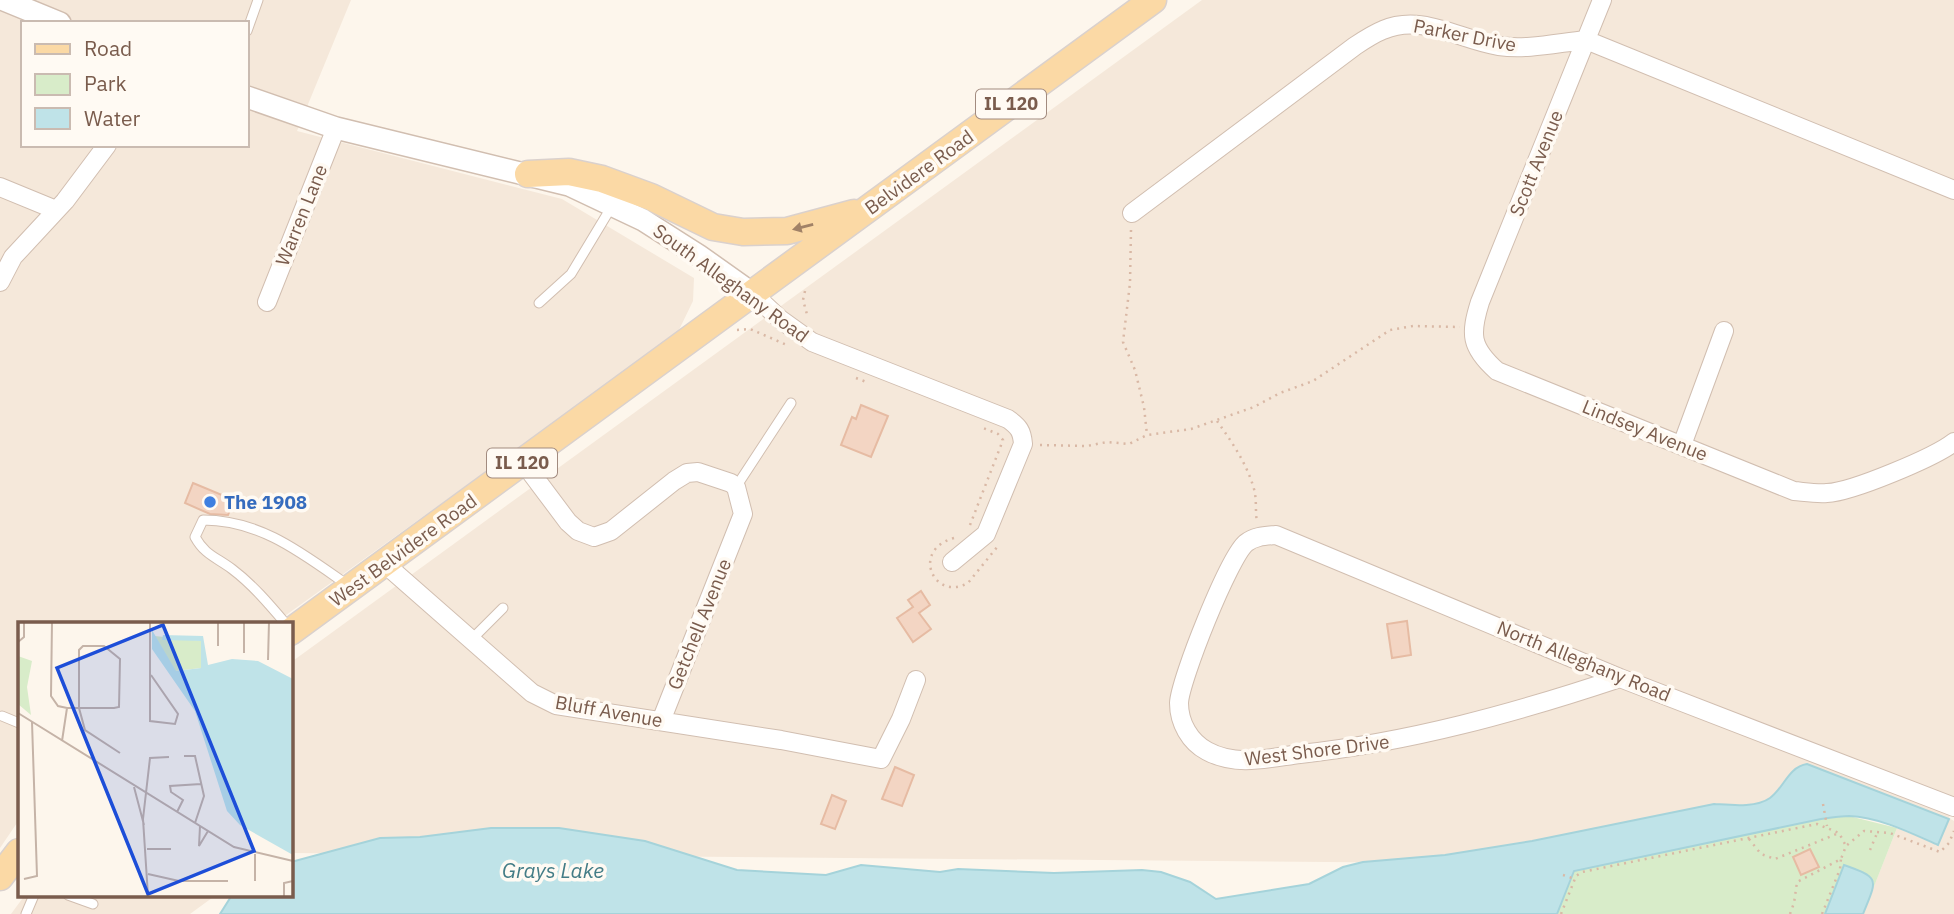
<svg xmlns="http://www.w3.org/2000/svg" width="1954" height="914" font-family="'IBM Plex Sans',sans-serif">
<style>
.residential{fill:#f5e8da;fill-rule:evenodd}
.green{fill:#d8ecc9}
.water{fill:#bfe3e8;stroke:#a5d3da;stroke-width:2}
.building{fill:#f3d5c3;stroke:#e6bba3;stroke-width:2}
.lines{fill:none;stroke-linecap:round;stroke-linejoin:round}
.service-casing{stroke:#d1beb0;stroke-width:11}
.minor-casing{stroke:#d1beb0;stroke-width:20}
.tertiary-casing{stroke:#d1beb0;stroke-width:24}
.primary-casing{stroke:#dad1cd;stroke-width:29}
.path{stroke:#d9b8a5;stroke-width:2.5;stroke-dasharray:2 5;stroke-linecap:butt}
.service{stroke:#fff;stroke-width:9}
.minor{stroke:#fff;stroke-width:18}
.tertiary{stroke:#fff;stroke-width:21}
.primary{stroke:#fbd9a5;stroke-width:26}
.oneway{fill:#a18267}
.shop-dot{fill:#3f7fe0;stroke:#fffaf3;stroke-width:2.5}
.labels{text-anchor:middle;stroke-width:7;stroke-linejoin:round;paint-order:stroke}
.shield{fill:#fffaf3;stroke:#a28b7f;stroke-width:2}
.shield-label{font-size:18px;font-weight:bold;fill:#7a5c4d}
.street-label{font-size:19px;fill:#7a5c4d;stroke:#fffaf3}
.shop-label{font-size:19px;font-weight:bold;fill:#366cbe;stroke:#fffaf3;text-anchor:start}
.water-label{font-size:21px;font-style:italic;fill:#437c86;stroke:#fffaf3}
.inset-road{fill:none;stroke:#c5b3a7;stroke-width:2}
.view{fill:#1d4ed8;fill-opacity:0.15;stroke:#1d4ed8;stroke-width:3.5}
.inset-edge{fill:none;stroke:#7a5c4d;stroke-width:3.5}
</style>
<rect width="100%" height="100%" fill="#fdf6ec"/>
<path class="residential" d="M0 0H351L297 131 562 199 694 278 693 301 677 334 275 623 19 624V820L0 848ZM23 23H247V145H23Z
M1202 0H1954V805L1949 818 1954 821V914H1863L1897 828 1938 845 1949 819 1813 800 1545 864 291 853 290 663Z
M25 895H216L190 914H11Z"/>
<path class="green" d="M1849 816 1897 828 1873 889 1874 882 1844 865 1825 914H1557L1574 871 1821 819Z"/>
<path class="water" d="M1807 764 1949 819 1938 845C1911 833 1879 817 1849 816 1840 816 1830 818 1821 819L1574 871 1557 914H220L232 895H290L291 862 380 838 420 837 491 828H559L645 841 737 870 826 875 861 865 940 872 958 869 1054 873 1142 870 1161 872 1190 882 1216 899 1309 884 1343 867 1363 862 1445 855 1532 841 1714 804C1731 805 1756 808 1770 798 1784 788 1788 767 1807 764Z
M1844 865C1881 878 1877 879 1863 914H1825Z"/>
<path class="building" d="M861 405 888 416 871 457 841 445 852 417 856 419Z
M193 483 234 500 228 515 210 514 185 503Z
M921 591 930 605 919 613 931 629 913 642 897 618 913 607 908 600Z
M1407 621 1411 655 1392 658 1387 624Z
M895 767 914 775 902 806 882 799Z
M832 795 846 801 835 829 821 824Z
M1810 849 1819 867 1801 875 1793 857Z"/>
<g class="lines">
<g class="service-casing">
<path id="service" d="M247 31 258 0
M539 303 571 274 612 206
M736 487 791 403
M286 624C269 604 252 584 232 569 216 557 205 555 195 537L203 520C261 520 303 554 349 586
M471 640 503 608
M2 716 19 723
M68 895 93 904
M26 914 34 895"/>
</g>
<g class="minor-casing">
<path id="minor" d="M1602 0 1480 302C1470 334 1470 347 1497 371L1794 491C1805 492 1817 494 1827 493 1852 492 1935 457 1954 442
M0 187 56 210
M1132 213 1355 46C1364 40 1373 34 1383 30 1422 13 1460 40 1499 46 1527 50 1557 43 1586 40L1954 190
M0 282 13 257 65 201 107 145
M753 294 780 319 812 342 1008 419C1019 427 1022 431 1023 444L986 534 952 562
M267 302 336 128
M1682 445 1724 331
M523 462 568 522 578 531 594 537 611 531 674 481 687 473 698 472 731 483 736 487 743 514 661 721
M385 564 532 693 556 705 781 740 881 759 901 719 916 680
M1620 678C1515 713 1410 742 1300 754 1269 758 1236 767 1207 751 1190 742 1179 723 1179 703 1180 680 1229 557 1246 543 1255 536 1265 536 1276 535L1620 678 1954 807"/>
</g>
<g class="tertiary-casing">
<path id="tertiary" d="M4 0 60 23
M247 97 336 128 569 185 643 220 698 255 753 294"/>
</g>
<g class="primary-casing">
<path id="primary" d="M528 174 569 172 602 179 651 197 713 227 743 232 787 231 854 213
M290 632 1153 0
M0 877 19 852"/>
</g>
<path class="path" d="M1131 230 1130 283 1123 342 1135 370 1144 407 1147 435
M805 291 803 300 808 318
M737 330 750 329 787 345
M856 378 869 383
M1217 421C1232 442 1247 464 1254 489 1257 500 1255 511 1257 522
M1040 445 1087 446 1107 442 1129 444 1147 435 1191 429 1254 407 1280 393 1313 381 1390 330 1413 326 1460 327
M970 525 1003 440 998 434 983 428
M954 538C910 550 934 602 968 583L998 546
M1823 804 1827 826
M1749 839 1761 854 1775 859 1839 833
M1870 850 1878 831
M1563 875 1575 879
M1561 914 1576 876 1582 872 1817 824 1839 833 1846 846
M1790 914 1794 903 1797 882 1841 859 1846 846 1864 831 1890 833 1940 852 1949 843 1954 831
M1822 914 1840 869 1841 859"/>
<use href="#service" class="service"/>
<use href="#minor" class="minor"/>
<use href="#tertiary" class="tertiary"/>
<use href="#primary" class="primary"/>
</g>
<defs><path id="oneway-solid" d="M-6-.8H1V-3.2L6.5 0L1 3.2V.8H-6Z" transform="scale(1.75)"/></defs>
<use class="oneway" href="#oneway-solid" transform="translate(803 227) rotate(166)"/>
<circle class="shop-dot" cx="210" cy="502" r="7"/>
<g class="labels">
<g class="shield">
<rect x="976" y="89.5" width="70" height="29" rx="5"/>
<rect x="487" y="448.5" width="70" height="29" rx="5"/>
</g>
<g class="shield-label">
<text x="1011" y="110">IL 120</text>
<text x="522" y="469">IL 120</text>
</g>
<g class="street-label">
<text transform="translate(1465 35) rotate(11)" y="7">Parker Drive</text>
<text transform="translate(1536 163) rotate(-68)" y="7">Scott Avenue</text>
<text transform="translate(919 172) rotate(-36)" y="7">Belvidere Road</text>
<text transform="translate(301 215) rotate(-68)" y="7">Warren Lane</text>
<text transform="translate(731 283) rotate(36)" y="7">South Alleghany Road</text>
<text transform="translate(1645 430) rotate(22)" y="7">Lindsey Avenue</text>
<text transform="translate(403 550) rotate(-36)" y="7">West Belvidere Road</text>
<text transform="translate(699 624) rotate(-68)" y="7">Getchell Avenue</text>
<text transform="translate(1584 661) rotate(22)" y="7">North Alleghany Road</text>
<text transform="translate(609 711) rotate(10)" y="7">Bluff Avenue</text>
<text transform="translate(1317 750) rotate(-7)" y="7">West Shore Drive</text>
</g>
<g class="shop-label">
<text x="224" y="509">The 1908</text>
</g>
<g class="water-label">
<text x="553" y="878">Grays Lake</text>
</g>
</g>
<g transform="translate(18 622)">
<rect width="275" height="275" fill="#fdf6ec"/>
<path d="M137 14 183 19V46L157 49ZM0 34 14 39 9 65 13 93 0 82Z" fill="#d8ecc9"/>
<path d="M134 8 158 49 183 46V19L144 18 145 13 185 14 190 43 214 37 240 39 275 57V233L222 203 209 189 177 89 134 27Z" fill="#bfe3e8"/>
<path class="inset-road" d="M34 0 33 74 40 84 49 86H96L101 85 102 37 86 24H65L61 28V86L67 108 102 131M132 0V99L157 102 160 92 133 53M200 0V24M0 20 6 15V0M226 31V0M250 38 251 0M0 91 216 225 275 239M44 119 49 86M166 134H177L186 174 177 201M116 165 126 203M159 190 165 178 153 170 152 164 183 162M182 204 181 224 190 209M129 227H153M130 252 161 259H210M6 257 19 254 14 100M237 259V232M130 274 125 197 132 136 151 135M266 274V261L275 259"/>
<path class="view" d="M145 3 236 229 130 272 39 46Z"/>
<rect width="275" height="275" class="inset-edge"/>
</g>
<rect x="21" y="21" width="228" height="126" fill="#fffaf3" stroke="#cabbb1" stroke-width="2"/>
<rect x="35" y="44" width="35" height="10" fill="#fbd9a5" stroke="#cabbb1" stroke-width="2"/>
<text x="84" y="56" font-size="21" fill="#7a5c4d">Road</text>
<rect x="35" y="74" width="35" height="21" fill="#d8ecc9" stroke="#cabbb1" stroke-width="2"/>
<text x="84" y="91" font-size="21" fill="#7a5c4d">Park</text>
<rect x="35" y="108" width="35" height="21" fill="#bfe3e8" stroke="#cabbb1" stroke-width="2"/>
<text x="84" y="126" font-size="21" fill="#7a5c4d">Water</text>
</svg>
